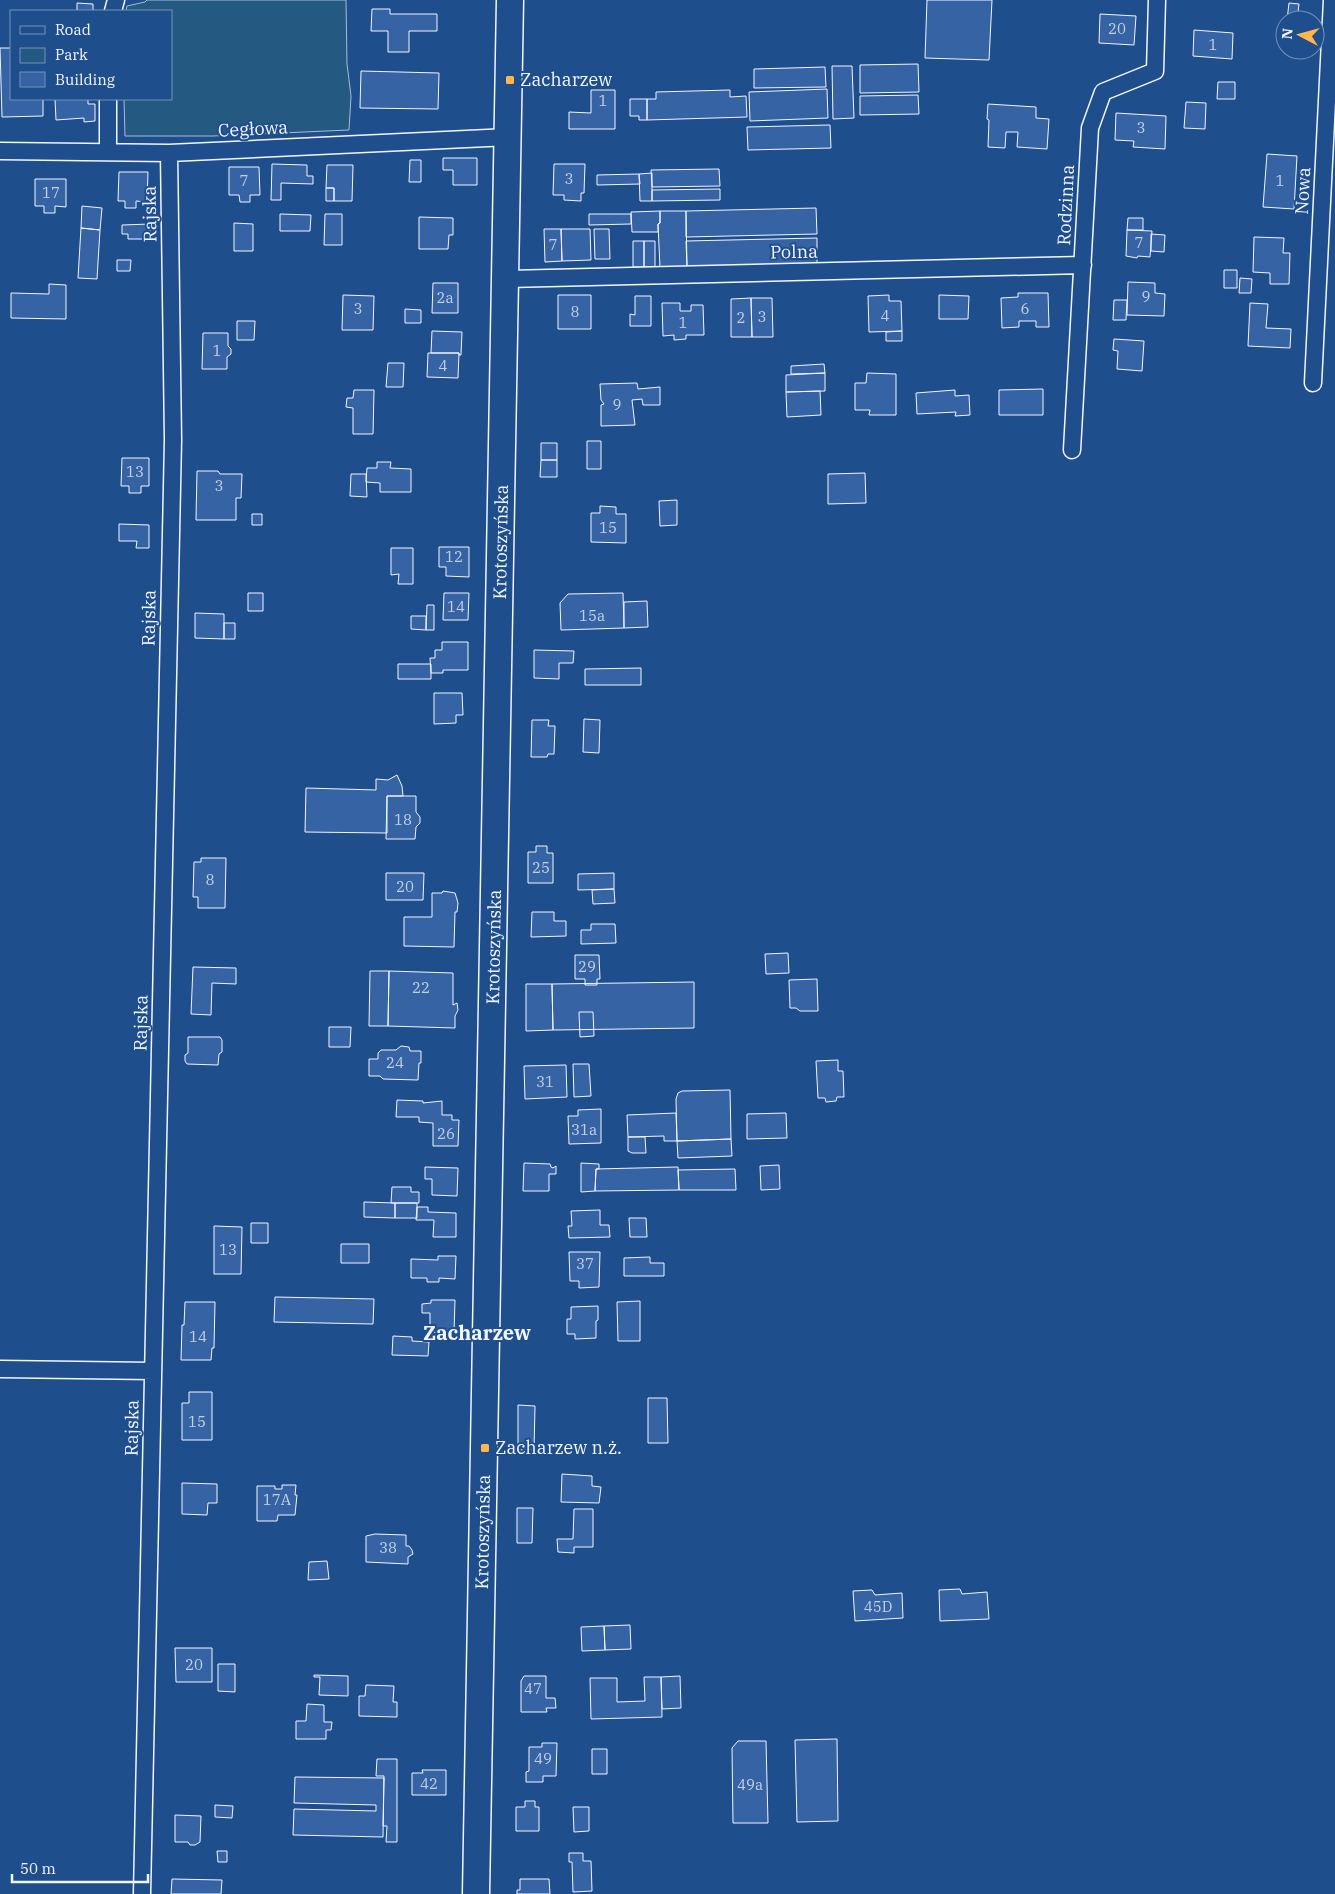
<svg xmlns="http://www.w3.org/2000/svg" width="1335" height="1894" font-family="'IBM Plex Serif',serif">
<style>
.green{fill:#245a82;stroke:#a8bbd7}
.building{fill:#3563a3;stroke:#f2f6ff}
.lines{fill:none;stroke-linecap:round;stroke-linejoin:round}
.minor-casing{stroke:#f2f6ff;stroke-width:19}
.primary-casing{stroke:#f2f6ff;stroke-width:29}
.minor{stroke:#1f4e8c;stroke-width:16}
.primary{stroke:#1f4e8c;stroke-width:26}
.poi-dot{fill:#ffb74d;stroke:#1f4e8c;stroke-width:2}
.labels{text-anchor:middle;stroke-width:4;stroke-linejoin:round;paint-order:stroke}
.number-label{font-size:15px;fill:#c3d1e8}
.poi-label{font-size:18px;fill:#f2f6ff;stroke:#1f4e8c;text-anchor:start}
.street-label{font-size:18px;fill:#f2f6ff;stroke:#1f4e8c}
.quarter-label{font-size:20px;font-weight:bold;fill:#f2f6ff;stroke:#1f4e8c}
</style>
<rect width="100%" height="100%" fill="#1f4e8c"/>
<path class="green" d="M147 0H346L347 64 351 96 349 130 213 136H125L124 99H171V11H126L127 6 145 2Z"/>
<path class="building" d="M927 0H992L989 60 925 58Z
M77 3 93 4V11H77Z
M1289 3 1299 4 1297 20H1287Z
M372 9H390V14H437V31H409V52H388V31H371Z
M1100 14 1136 16 1134 45 1099 43Z
M1194 30 1233 33 1232 59 1193 56Z
M0 48H11V99H43V116L2 117Z
M918 64 919 92 860 93V65Z
M832 66H852L854 118 833 119Z
M825 67 826 87 754 88V69Z
M361 71 439 73 438 109 360 108Z
M1218 82H1235V99H1217Z
M827 89 828 118 750 121 749 92Z
M591 90H615V129H569V112L591 113Z
M730 90V97L746 96 747 117 647 120V99H656V92Z
M918 95 919 114 860 115V96Z
M55 99H88V104H95V121L84 122V118L56 120Z
M630 99H647V120H639V116H630Z
M1186 102 1206 103 1205 129 1184 128Z
M988 104 1036 107V118L1049 119 1047 149 1017 147 1018 132H1006L1005 148 988 147 989 120 987 119Z
M1116 113 1166 116 1165 149 1133 147 1134 141 1115 140Z
M830 125 831 148 748 150 747 127Z
M1267 154 1297 156 1294 209 1263 207Z
M443 158H477V185H453V170H443Z
M410 160H421V182H409Z
M272 164 307 165V176H313V184L281 183V200H271Z
M554 164H585L584 193H581V201L564 200V195H553Z
M327 165H353L352 201H334V188H326Z
M229 167H259L260 195H250V202H240L239 195H229Z
M719 169 720 186 652 187 651 170Z
M119 172H148L147 202 136 201V208H125V201H118Z
M652 173V201H640L639 174Z
M639 174 640 184 597 185V175Z
M35 179H66V207L55 206V213H44V206H35Z
M326 188H334V201H326Z
M720 189V200L652 201V190Z
M82 206 102 208 100 230 81 228Z
M816 208 817 234 686 237V211Z
M660 211V223L658 224V232H632L631 212Z
M660 211H686L687 267 660 268 658 224 660 223Z
M280 214 311 215 310 231H280Z
M325 214H342V245H324Z
M589 214H631V224L589 225Z
M419 217 453 218V235H449L448 249H419Z
M1128 218H1143V230H1127Z
M234 223 253 224V251H234Z
M150 224V239H128V234H122V225Z
M81 228 100 230 97 279 78 278Z
M544 229H561L562 261 545 262Z
M561 229H590L591 260 562 261Z
M594 229H609L610 259H595Z
M1127 230 1152 231 1150 257 1138 256 1137 258 1126 256Z
M1151 234 1165 235 1164 252 1151 251Z
M1254 237 1284 238 1283 253H1290L1289 284H1270V273L1253 272Z
M817 238V264L687 267 686 241Z
M633 241H644V267H633Z
M644 241H655V267H644Z
M117 260H131L130 271H117Z
M1224 270H1237V288H1224Z
M1240 278 1252 279 1251 293H1239Z
M1128 282 1155 283V293L1165 294 1164 316 1127 315Z
M433 283H458V313H432Z
M49 284 66 285V319L11 318V293L49 294Z
M1018 293H1048L1049 327H1036V321H1019V327L1002 328 1001 298 1018 297Z
M343 295 374 296 373 330H342Z
M558 295H591V329H558Z
M889 295V301H901L902 331 869 332 868 296Z
M939 295 969 296 968 319H939Z
M635 296H651V326H630V314L635 315Z
M751 298 752 337H731V299Z
M751 298H772L773 337H752Z
M1114 300H1127L1126 320H1113Z
M662 303H680V311H691V305H703L704 335H686V339L674 340V335L663 336Z
M1250 303 1268 304 1266 328 1291 329 1290 348 1248 346Z
M405 309 421 310V323H405Z
M237 321H255L254 340H237Z
M432 331 462 332 461 355H459V353H431Z
M902 331V341H886V332Z
M203 333H228V346L231 349V354L227 357V369H202Z
M1114 339 1144 341 1142 371 1117 369 1118 351 1113 350Z
M428 353H459L458 378 427 377Z
M388 363H404L403 387H386Z
M824 364 825 373 791 374V366Z
M825 373V391L786 392V375Z
M867 373 896 374V415H869L870 410H855V383H866Z
M637 383 638 389 660 387V405H643L642 399 632 400 635 425 601 426V405L604 404 601 400 600 384Z
M1043 389V415H999V390Z
M354 390H374L373 434H353V408L346 407 347 398H353Z
M955 390V396L969 395 970 415 955 416 956 412 917 414 916 393Z
M820 391 821 415 787 417 786 392Z
M587 441H601V469H587Z
M541 443H557V460H541Z
M122 458H149V486H141V493H129V486H121Z
M541 460H557V477H540Z
M377 462H391L390 468 411 469V492H380V483L366 482 367 468H377Z
M197 471H218L220 474H242L241 498H236V520H196Z
M865 473 866 503 828 504V474Z
M351 474H366L367 497 350 496Z
M677 500V525L660 526 659 501Z
M600 506 616 507V514H626V543L591 542V513H600Z
M252 514H262V525H252Z
M119 524 149 525V548H136L137 541H119Z
M439 547H469V577L446 576V567H439Z
M391 548H413V584H398L399 574 391 575Z
M248 593H263V611H248Z
M444 593H469L468 620H443Z
M623 593 624 628 561 630 560 603 568 594Z
M647 601 648 627 624 628V602Z
M427 605H434V630H426Z
M195 613 224 614V639L195 638Z
M411 616H426V630L411 629Z
M224 623H235V639H224Z
M442 642H468V670H443V673H431L430 658H435V650H442Z
M534 650 574 651 573 663H559V679L534 678Z
M398 664H431V679H398Z
M641 668V685H585V669Z
M434 693H462L463 715H456V723L434 724Z
M584 719 600 720 599 753 583 752Z
M532 720H549L548 726H555L554 754H548L547 757H531Z
M397 775 402 786 403 796H387V833L305 832 306 788 376 790V779L388 780Z
M387 796H416V812L420 817V823L416 827 415 839H386Z
M536 846H547V853H553V883H528V852H536Z
M201 858H226L225 908H198V897H193L194 862H201Z
M386 873H424L423 900H386Z
M614 873V889L578 890V874Z
M614 889 615 903 593 904 592 890Z
M443 891 455 893 458 903 457 912H455L454 947 404 946V917H432V893H442Z
M532 912H554V921H566V936L531 937Z
M591 924H615L616 943 581 944V930H591Z
M788 953 789 973 766 974 765 954Z
M575 955H599L600 979H597V985H585V979H575Z
M193 967 236 968V984L212 983 211 1015 191 1014Z
M370 971H389L388 1026H369Z
M389 971 453 973V1005L457 1003 458 1010 455 1016V1028L388 1026Z
M817 979 818 1011H800L796 1008H790L789 980Z
M694 982V1028L553 1030 552 984Z
M526 984H552L553 1030 526 1031Z
M579 1012H593L594 1036 580 1037Z
M329 1027H351L350 1047H329Z
M188 1037H220L222 1040V1052L219 1054 218 1065 187 1064 185 1061V1055L188 1053Z
M401 1046 409 1047 410 1051H421V1063H419L418 1080 383 1079 380 1076H369V1059H378V1053L381 1050H396Z
M838 1060V1071H843L844 1097H837L836 1101 826 1102 825 1098H818L816 1061Z
M573 1064H589L591 1096 574 1097Z
M566 1065 567 1097 525 1099 524 1066Z
M730 1090 731 1139 677 1141 676 1099 678 1093 682 1091Z
M397 1100 423 1101V1103L442 1101V1115H452V1120H459L458 1146H433V1123L419 1122V1117H396Z
M601 1109V1143L569 1144 568 1116H578V1110Z
M676 1113 677 1141H664V1136L628 1137 627 1115Z
M786 1113 787 1138 747 1139V1114Z
M628 1137H645L646 1153H632L628 1151Z
M731 1139 732 1156 678 1158 677 1141Z
M524 1163 550 1164 551 1167 553 1168 556 1166V1174H549V1191H523Z
M581 1163 599 1164V1169H596L595 1191 581 1192Z
M779 1165 780 1189 761 1190 760 1166Z
M425 1167 458 1168 457 1196 432 1195V1179H425Z
M678 1167 679 1190 595 1191 596 1169Z
M735 1169 736 1190H679L678 1170Z
M392 1187H411V1192H419V1203H391Z
M364 1202 395 1203V1218L364 1217Z
M395 1203H417V1218H395Z
M417 1207H428V1212L456 1213V1237H433L434 1220H416Z
M600 1210V1225H609L610 1237 569 1238 568 1226H572L571 1211Z
M629 1218H646L647 1237H630Z
M251 1223H268V1243H251Z
M214 1226 242 1227 241 1274H214Z
M341 1244H369V1263H341Z
M569 1252H600L599 1287 579 1288V1281H570Z
M438 1256H456L455 1279 439 1278V1282H427V1278H411V1259L438 1260Z
M650 1257V1263H664V1276H624V1258Z
M275 1297 374 1299 373 1324 274 1322Z
M431 1300H455L454 1333 430 1332V1313H422V1304L431 1303Z
M640 1301V1341H618L617 1302Z
M185 1302H215L214 1348H212L211 1360H181L182 1325H184Z
M598 1306V1320L596 1321V1338L575 1339V1334H567V1319H571V1307Z
M393 1336 412 1337V1341L429 1342 428 1356 392 1355Z
M189 1392H212V1440H182V1403H189Z
M648 1398H667L668 1443H648Z
M518 1405 535 1406 534 1450H518Z
M562 1474 592 1476V1486L601 1487 599 1503 561 1502Z
M182 1483 217 1484V1503H208L207 1515 182 1514Z
M282 1485H296L295 1495H297L295 1515H278L277 1521H257V1486H275V1489H282Z
M517 1508H533L532 1543H517Z
M574 1509H593V1547H574V1553L558 1552 557 1539H573Z
M375 1534 406 1535V1546H409L412 1550 413 1554 408 1557V1564L366 1562V1536Z
M327 1561 329 1579 308 1580 309 1562Z
M960 1589 962 1594 987 1592 989 1619 940 1621 939 1590Z
M872 1590 875 1595 902 1593 903 1618 855 1621 853 1591Z
M630 1625 631 1649 605 1650 604 1626Z
M604 1626 605 1650 582 1651 581 1627Z
M175 1648H212V1682H176Z
M218 1664H235V1692L218 1691Z
M314 1675 348 1676V1696L319 1695 320 1677H314Z
M524 1676H546V1698H555L556 1708H546L547 1712H521V1681Z
M680 1676 681 1708 662 1709 661 1677Z
M644 1677H661L662 1717 591 1719 590 1678H617V1702L645 1701Z
M366 1685 394 1686 393 1702H397V1717L359 1716V1696H365Z
M307 1704 324 1705V1722H332L331 1730H326V1739H296V1721H306Z
M837 1739 838 1821 797 1822 795 1740Z
M738 1741H766L768 1823H733L732 1748Z
M542 1743H557L556 1776H543V1782H526V1772L529 1771V1747H542Z
M592 1749H607V1774H592Z
M377 1759H397V1842H386L387 1826H383L384 1776H376Z
M422 1770H446V1795H412V1773H423Z
M295 1777 384 1778 383 1837 293 1835 294 1809 376 1811V1805L294 1803Z
M525 1801H535V1807H539V1831H516V1807H525Z
M215 1805 233 1806 232 1818 215 1817Z
M573 1807H589V1831L574 1832Z
M175 1815 201 1816 200 1842 195 1845H190L188 1842H175Z
M217 1851H227V1862H218Z
M569 1853H583V1861H591L592 1891 573 1892 572 1862H569Z
M172 1879 222 1880 221 1894H171Z
M520 1879H549L550 1894H517V1890H520Z"/>
<g class="lines">
<g class="minor-casing">
<path id="minor" d="M113 11 116 0
M0 151 169 153 509 137
M108 152V99
M506 279 1083 265
M1313 383 1332 0
M1072 450 1090 128 1103 92 1155 71 1157 0
M0 1369 153 1371
M142 1894 173 440 169 153"/>
</g>
<g class="primary-casing">
<path id="primary" d="M476 1894 510 0"/>
</g>
<use href="#minor" class="minor"/>
<use href="#primary" class="primary"/>
</g>
<g class="poi-dot">
<rect x="505" y="75" width="10" height="10" rx="2.5"/>
<rect x="480" y="1443" width="10" height="10" rx="2.5"/>
</g>
<g class="labels">
<g class="number-label">
<text x="1117" y="34">20</text>
<text x="1213" y="50">1</text>
<text x="603" y="106">1</text>
<text x="1141" y="133">3</text>
<text x="569" y="184">3</text>
<text x="244" y="186">7</text>
<text x="1280" y="186">1</text>
<text x="51" y="198">17</text>
<text x="1139" y="248">7</text>
<text x="553" y="250">7</text>
<text x="1146" y="302">9</text>
<text x="445" y="303">2a</text>
<text x="358" y="314">3</text>
<text x="1025" y="314">6</text>
<text x="575" y="317">8</text>
<text x="885" y="321">4</text>
<text x="762" y="322">3</text>
<text x="741" y="323">2</text>
<text x="683" y="328">1</text>
<text x="217" y="356">1</text>
<text x="443" y="371">4</text>
<text x="617" y="410">9</text>
<text x="135" y="477">13</text>
<text x="219" y="491">3</text>
<text x="608" y="533">15</text>
<text x="454" y="562">12</text>
<text x="456" y="612">14</text>
<text x="592" y="621">15a</text>
<text x="403" y="825">18</text>
<text x="541" y="873">25</text>
<text x="210" y="885">8</text>
<text x="405" y="892">20</text>
<text x="587" y="972">29</text>
<text x="421" y="993">22</text>
<text x="395" y="1068">24</text>
<text x="545" y="1087">31</text>
<text x="584" y="1135">31a</text>
<text x="446" y="1139">26</text>
<text x="228" y="1255">13</text>
<text x="585" y="1269">37</text>
<text x="198" y="1342">14</text>
<text x="197" y="1427">15</text>
<text x="277" y="1505">17A</text>
<text x="388" y="1553">38</text>
<text x="878" y="1612">45D</text>
<text x="194" y="1670">20</text>
<text x="533" y="1694">47</text>
<text x="543" y="1764">49</text>
<text x="429" y="1789">42</text>
<text x="750" y="1790">49a</text>
</g>
<g class="poi-label">
<text x="520" y="86">Zacharzew</text>
<text x="495" y="1454">Zacharzew n.ż.</text>
</g>
<g class="street-label">
<text transform="translate(253 129) rotate(-3)" y="6">Cegłowa</text>
<text transform="translate(1303 191) rotate(-87)" y="6">Nowa</text>
<text transform="translate(1066 205) rotate(-87)" y="6">Rodzinna</text>
<text transform="translate(150 214) rotate(-91)" y="6">Rajska</text>
<text transform="translate(794 252) rotate(-1)" y="6">Polna</text>
<text transform="translate(501 542) rotate(-89)" y="6">Krotoszyńska</text>
<text transform="translate(149 618) rotate(-89)" y="6">Rajska</text>
<text transform="translate(494 947) rotate(-89)" y="6">Krotoszyńska</text>
<text transform="translate(141 1023) rotate(-89)" y="6">Rajska</text>
<text transform="translate(132 1428) rotate(-89)" y="6">Rajska</text>
<text transform="translate(483 1532) rotate(-89)" y="6">Krotoszyńska</text>
</g>
<g class="quarter-label">
<text x="477" y="1340">Zacharzew</text>
</g>
</g>
<rect x="10" y="10" width="162" height="90" fill="#1f4e8c" stroke="#7391ba"/>
<rect x="20" y="26" width="25" height="8" fill="#1f4e8c" stroke="#7391ba"/>
<text x="55" y="35" font-size="15" fill="#f2f6ff">Road</text>
<rect x="20" y="48" width="25" height="15" fill="#245a82" stroke="#7391ba"/>
<text x="55" y="60" font-size="15" fill="#f2f6ff">Park</text>
<rect x="20" y="72" width="25" height="15" fill="#3563a3" stroke="#7391ba"/>
<text x="55" y="85" font-size="15" fill="#f2f6ff">Building</text>
<g transform="translate(1300 35) rotate(276)"><circle r="24" fill="#1f4e8c" stroke="#7391ba"/>
<path d="M0-4L9 19L0 12L-9 19Z" fill="#ffb74d"/>
<text y="-8" font-size="14" font-weight="bold" text-anchor="middle" fill="#f2f6ff">N</text>
</g>
<path d="M12 1874v8h136v-8" fill="none" stroke="#f2f6ff" stroke-width="2.5"/>
<text x="20" y="1874" font-size="15" fill="#f2f6ff" stroke="#1f4e8c" stroke-width="4" paint-order="stroke">50 m</text>
</svg>
